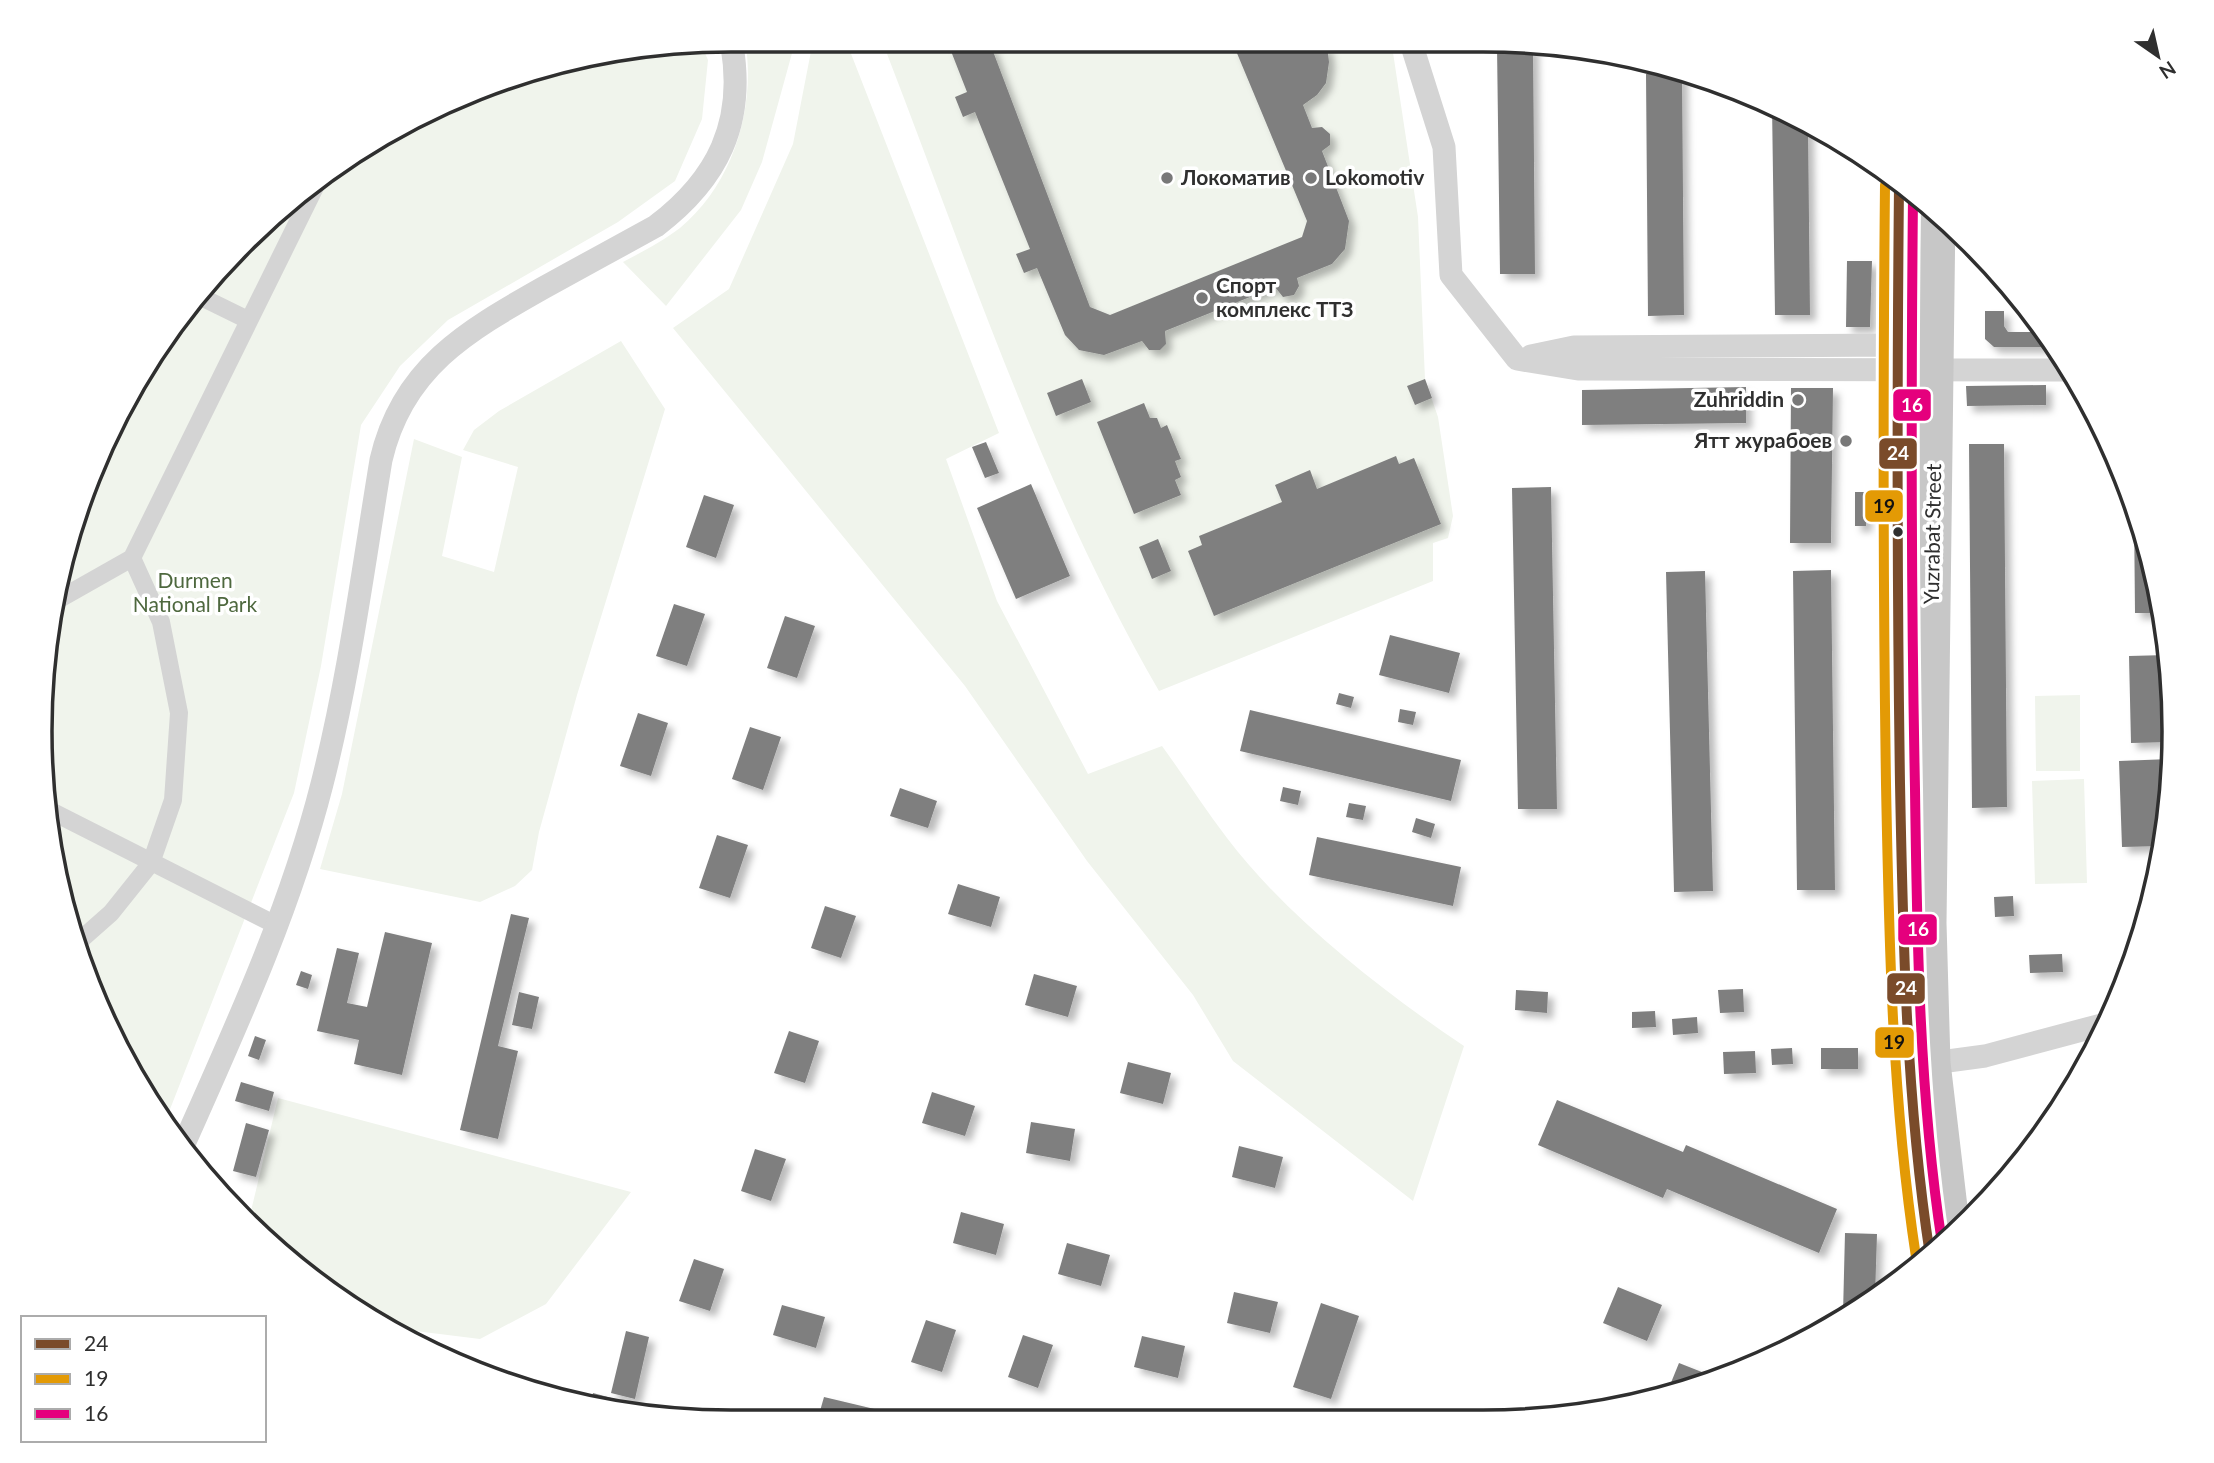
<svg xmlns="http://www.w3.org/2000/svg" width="2214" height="1463" font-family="Lato,sans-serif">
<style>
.green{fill:#f0f4ec}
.building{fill:#7f7f7f;filter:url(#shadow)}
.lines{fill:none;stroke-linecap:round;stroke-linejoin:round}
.pedestrian{stroke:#d4d4d4;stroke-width:18}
.minor{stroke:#d4d4d4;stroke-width:23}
.primary{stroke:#c7c7c7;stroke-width:35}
.bus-1-casing{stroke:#fff;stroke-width:16}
.bus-2-casing{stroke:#fff;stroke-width:16}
.bus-3-casing{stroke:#fff;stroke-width:16}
.bus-1{stroke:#7a4b2a;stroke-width:10}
.bus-2{stroke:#e39a05;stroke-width:10}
.bus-3{stroke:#e5007d;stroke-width:10}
.poi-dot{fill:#787878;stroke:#fff;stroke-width:2.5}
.bus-dot{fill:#2f2f2f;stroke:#fff;stroke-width:2.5}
.labels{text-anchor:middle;stroke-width:7;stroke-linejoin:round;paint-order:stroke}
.poi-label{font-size:21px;font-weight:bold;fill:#2f2f2f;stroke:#fff;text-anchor:start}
.street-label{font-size:21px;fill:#2f2f2f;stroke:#fff}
.park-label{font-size:21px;fill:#4e683e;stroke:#fff}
.rim{fill:none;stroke:#2f2f2f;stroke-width:3.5}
.line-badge{stroke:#fff;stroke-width:2.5}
.badge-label{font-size:19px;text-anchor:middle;font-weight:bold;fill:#fff}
.pale-badge-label{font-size:19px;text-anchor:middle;font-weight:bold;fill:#111}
</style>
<defs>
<filter id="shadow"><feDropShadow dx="6" dy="6" stdDeviation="3.5" flood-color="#0004"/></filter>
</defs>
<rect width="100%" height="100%" fill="#fff"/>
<path class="green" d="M641 46H702L708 60 702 119 675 181 618 222 448 320 400 366 361 425 321 666 294 793 165 1122 133 1077 64 910 42 777V686L64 553 93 467 183 310 243 242 347 157 510 77Z
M746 46H794L762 162 741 210 666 306 623 262C642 252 663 241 680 228 732 185 755 111 746 46Z
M812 46H848L999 433 946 459 997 601 1088 774 1162 746C1184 776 1204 808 1227 838 1287 917 1382 991 1464 1046L1413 1201 1233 1061 1193 995 1087 861 965 686 673 328 729 289 793 144Z
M884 46H1392L1418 217 1425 379 1438 417 1453 516 1448 538 1433 543V581L1159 691C1042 489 968 263 884 46Z
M621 341 665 409 577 695 539 832 532 870 515 886 480 902 320 869 342 794 414 439 462 457 442 556 494 572 518 467 463 450 474 430 499 411Z
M2080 695V771H2036L2035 696Z
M2084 779 2087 883 2035 884 2032 781Z
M278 1098 631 1192 546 1304 480 1339 391 1328 275 1251 264 1240 251 1211Z"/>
<path class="building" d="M949 46H991L1090 307 1110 315 1302 237 1307 221 1234 46H1327L1329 62 1326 83 1317 95 1303 105 1312 128 1322 127 1330 134V145L1322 151 1349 221 1345 249 1332 264 1297 278 1299 286 1294 295 1283 297 1275 287 1165 331 1166 344 1160 350H1149L1142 341 1104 355 1079 350 1065 335 1037 268 1024 273 1016 254 1030 249 975 112 963 117 955 97 967 92Z
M1497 46H1533L1535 274H1500Z
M1682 73 1684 315 1648 316 1646 74Z
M1772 105 1808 125 1810 315H1775Z
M1847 261H1872L1870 327H1846Z
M2029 309 2031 311 2040 326H2030Z
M1985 311H2004V326L2008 332H2044L2048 347H1994L1985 339Z
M1082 379 1091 402 1056 416 1047 393Z
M1425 379 1432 398 1415 405 1407 386Z
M2046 385V405L1967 406 1966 386Z
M1746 387V423L1582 425V390Z
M1791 388H1833L1831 543H1790Z
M1144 403 1150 418H1157L1161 428 1167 425 1181 459 1175 461 1181 477 1175 480 1181 495 1134 514 1097 422Z
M986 442 999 473 985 478 972 447Z
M1969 444H2004L2007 807 1972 808Z
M1396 456 1399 464 1414 458 1441 524 1214 616 1188 551 1202 545 1199 536 1282 502 1275 485 1310 470 1317 489Z
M1031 484 1070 576 1016 599 977 508Z
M1551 487 1557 809H1518L1512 488Z
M1855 492H1866V526H1855Z
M704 495 734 505 716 558 686 547Z
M2134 510 2150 553 2160 613H2135Z
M1158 539 1171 571 1152 579 1139 547Z
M1831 570 1835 890H1797L1793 571Z
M1705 571 1713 891 1674 892 1666 572Z
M674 604 705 614 687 666 656 656Z
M785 616 815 626 797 678 767 668Z
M1390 635 1460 653 1449 693 1379 675Z
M2167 655 2172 687 2170 742 2131 743 2129 656Z
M1339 693 1354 697 1351 708 1336 704Z
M1400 709 1416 712 1413 725 1398 722Z
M1250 710 1461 760 1451 801 1240 751Z
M638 713 668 723 651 776 620 766Z
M750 727 781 737 763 790 732 779Z
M2170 759 2168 822 2162 846 2122 847 2119 761Z
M1283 787 1301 791 1298 805 1280 801Z
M900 788 937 801 928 828 890 816Z
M1349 803 1366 806 1363 820 1346 817Z
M1416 818 1435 824 1431 838 1412 832Z
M717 835 748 845 730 898 699 888Z
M1317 837 1461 867 1453 906 1309 875Z
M958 884 1000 897 991 927 948 914Z
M2013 896 2014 916 1995 917 1994 897Z
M825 906 856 916 841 958 811 948Z
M511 914 529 918 498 1046 518 1051 498 1139 460 1130Z
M385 932 432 943 402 1075 354 1064 359 1040 317 1031 337 948 359 953 347 1003 367 1007Z
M2062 954 2063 972 2030 973 2029 955Z
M301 971 312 975 308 989 296 985Z
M1034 974 1077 986 1068 1017 1025 1005Z
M1743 989 1744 1012 1720 1013 1718 990Z
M1516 990 1548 992 1547 1013 1515 1010Z
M519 992 539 997 532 1029 512 1025Z
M1655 1011 1656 1027 1632 1028V1012Z
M1697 1017 1698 1033 1673 1035 1672 1019Z
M789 1031 819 1041 805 1083 774 1073Z
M255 1036 266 1040 259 1060 248 1056Z
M1792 1048 1793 1064 1772 1065 1771 1049Z
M1821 1048H1858V1069H1821Z
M1755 1051 1756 1073 1724 1074 1723 1052Z
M1128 1062 1171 1073 1163 1104 1120 1093Z
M241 1082 274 1092 269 1111 235 1101Z
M932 1092 975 1106 965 1136 922 1123Z
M1557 1100 1683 1152 1686 1145 1837 1209 1819 1253 1667 1189 1663 1198 1538 1145Z
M1031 1122 1075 1129 1070 1161 1026 1153Z
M246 1123 269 1130 256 1177 233 1171Z
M1239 1146 1283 1157 1275 1188 1232 1177Z
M755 1149 786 1159 771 1201 741 1191Z
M961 1212 1004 1224 996 1255 953 1243Z
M1845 1233 1877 1234 1875 1297 1848 1314H1843Z
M1067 1243 1110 1255 1101 1286 1058 1274Z
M694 1259 724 1269 710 1311 679 1301Z
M1618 1287 1662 1305 1647 1341 1603 1323Z
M1234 1292 1278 1302 1270 1333 1227 1323Z
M1321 1303 1359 1316 1331 1399 1293 1387Z
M782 1305 825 1317 816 1348 773 1335Z
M926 1320 956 1330 942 1372 911 1362Z
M626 1331 649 1337 635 1399 611 1393Z
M1023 1335 1053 1345 1038 1388 1008 1377Z
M1142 1336 1185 1346 1178 1378 1134 1367Z
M1679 1363 1717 1378 1677 1393 1668 1390Z
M593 1393 634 1404 631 1415 590 1405Z
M824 1397 908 1417 907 1418H818Z"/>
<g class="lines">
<path class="pedestrian" d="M197 295 248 320
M56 601 132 558 318 181
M47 809 276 925
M77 943 111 913 151 863 173 800 179 713 161 622 132 558"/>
<path class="minor" d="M1412 46 1444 147 1451 275 1517 359 1578 369 2068 370
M1531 356 1574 347 1899 345 1907 350
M1933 1063 1985 1056 2105 1024
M183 1146C235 1029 290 910 322 784 349 678 363 569 381 460 402 368 467 331 543 288 581 267 618 247 656 226 718 179 745 123 732 46"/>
<path class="primary" d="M1899 185 1896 532 1903 925 1909 1065 1922 1203 1930 1255
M1938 212 1929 923 1933 1063 1953 1233"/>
<g class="bus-1-casing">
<path id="bus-1" d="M1899 186C1897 385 1897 584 1900 783 1903 941 1906 1099 1930 1255"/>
</g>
<g class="bus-2-casing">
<path id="bus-2" d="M1885 185C1883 385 1883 584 1886 784 1889 942 1892 1100 1916 1257"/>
</g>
<g class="bus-3-casing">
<path id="bus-3" d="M1913 195C1911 393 1911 591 1915 789 1917 940 1919 1093 1942 1243"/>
</g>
<use href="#bus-1" class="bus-1"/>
<use href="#bus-2" class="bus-2"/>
<use href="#bus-3" class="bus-3"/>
</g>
<g class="poi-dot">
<circle cx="1167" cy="178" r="7"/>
<circle cx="1311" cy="178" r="7"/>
<circle cx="1202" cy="298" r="7"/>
<circle cx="1798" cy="400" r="7"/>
<circle cx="1846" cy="441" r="7"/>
</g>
<circle class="bus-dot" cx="1898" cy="532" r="6"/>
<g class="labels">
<g class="poi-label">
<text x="1181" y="185">Локоматив</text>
<text x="1325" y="185">Lokomotiv</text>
<text x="1216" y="293">Спорт<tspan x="1216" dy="24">комплекс ТТЗ</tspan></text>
<text x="1784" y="407" text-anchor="end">Zuhriddin</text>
<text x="1832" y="448" text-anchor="end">Ятт журабоев</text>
</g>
<g class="street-label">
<text transform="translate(1933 534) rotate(-89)" y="7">Yuzrabat Street</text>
</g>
<g class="park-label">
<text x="195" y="588">Durmen<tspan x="195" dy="24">National Park</tspan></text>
</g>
</g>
<path d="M0 0H2214V1463H0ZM731 52H1483A679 679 0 0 1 2162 731V731A679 679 0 0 1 1483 1410H731A679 679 0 0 1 52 731V731A679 679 0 0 1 731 52Z" fill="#fff" fill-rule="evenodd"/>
<path class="rim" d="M731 52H1483A679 679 0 0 1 2162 731V731A679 679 0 0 1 1483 1410H731A679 679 0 0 1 52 731V731A679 679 0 0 1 731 52Z"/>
<g class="line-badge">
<rect x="1892" y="388" width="40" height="34" rx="7" fill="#e5007d"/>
<rect x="1878" y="437" width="40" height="33" rx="7" fill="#7a4b2a"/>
<rect x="1864" y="489" width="40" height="34" rx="7" fill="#e39a05"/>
<rect x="1897" y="913" width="41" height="33" rx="7" fill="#e5007d"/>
<rect x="1886" y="972" width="40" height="33" rx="7" fill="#7a4b2a"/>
<rect x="1874" y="1026" width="41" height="33" rx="7" fill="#e39a05"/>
</g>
<g class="badge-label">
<text x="1912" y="412">16</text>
<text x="1898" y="460">24</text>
<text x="1918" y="936">16</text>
<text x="1906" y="995">24</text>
</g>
<g class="pale-badge-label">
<text x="1884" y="513">19</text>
<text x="1894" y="1049">19</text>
</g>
<rect x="21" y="1316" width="245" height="126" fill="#ffffff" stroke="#acacac" stroke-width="2"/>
<rect x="35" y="1339" width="35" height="10" fill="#7a4b2a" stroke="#acacac" stroke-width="2"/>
<text x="84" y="1351" font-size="21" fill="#2f2f2f">24</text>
<rect x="35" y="1374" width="35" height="10" fill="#e39a05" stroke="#acacac" stroke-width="2"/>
<text x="84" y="1386" font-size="21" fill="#2f2f2f">19</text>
<rect x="35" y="1409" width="35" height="10" fill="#e5007d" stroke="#acacac" stroke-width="2"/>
<text x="84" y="1421" font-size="21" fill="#2f2f2f">16</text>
<g transform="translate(2158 56) rotate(146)" stroke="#ffffff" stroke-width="5" paint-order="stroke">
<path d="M0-5L12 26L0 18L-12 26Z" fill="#2f2f2f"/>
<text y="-10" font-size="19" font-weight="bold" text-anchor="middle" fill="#2f2f2f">N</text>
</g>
</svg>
